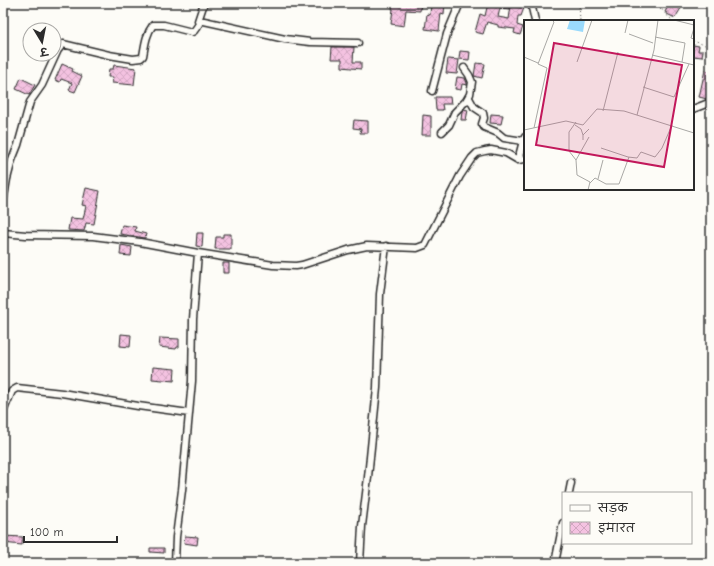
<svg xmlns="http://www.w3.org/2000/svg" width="714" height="566" font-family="'Comic Neue','Playpen Sans Deva',sans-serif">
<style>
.building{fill:url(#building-cross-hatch);stroke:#2b2b2b}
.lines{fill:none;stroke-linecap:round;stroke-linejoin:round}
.minor-casing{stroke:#2b2b2b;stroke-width:9}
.path{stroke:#2b2b2b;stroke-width:1;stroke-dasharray:1 3;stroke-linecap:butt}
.minor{stroke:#fdfcf7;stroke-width:6}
.inset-road{fill:none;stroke:#a9a8a5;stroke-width:1}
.view{fill:#c2185b;fill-opacity:0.15;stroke:#c2185b;stroke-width:2}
.inset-edge{fill:none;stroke:#2b2b2b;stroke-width:2}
</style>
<defs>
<pattern id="building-cross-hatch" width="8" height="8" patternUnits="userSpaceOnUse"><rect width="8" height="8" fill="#f4c2e1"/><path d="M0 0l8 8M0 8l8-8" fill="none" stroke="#d1a7c1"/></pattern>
</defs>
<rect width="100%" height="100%" fill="#fdfcf7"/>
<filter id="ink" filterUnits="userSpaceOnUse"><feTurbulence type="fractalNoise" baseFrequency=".025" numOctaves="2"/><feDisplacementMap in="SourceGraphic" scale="8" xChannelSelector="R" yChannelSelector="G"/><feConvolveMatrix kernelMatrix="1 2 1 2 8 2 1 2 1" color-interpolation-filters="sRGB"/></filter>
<g filter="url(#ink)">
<path class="building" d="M393 3H421L420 11 406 10 404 26 391 24 393 9H392Z
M431 3H445L444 14 441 13 439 31 425 29 427 14 430 15Z
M488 3H510V9L500 8 498 17 509 19 511 6 524 8 521 16H518L517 25 523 27 520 35 514 33 515 29 498 27V25L487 22 483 34 475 32 480 14 485 16Z
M657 3H679L683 5 675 18 667 14V13L665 12 667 8Z
M693 45 699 46 698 51H703L702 57 693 56Z
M332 47H354L353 62H361V69L342 67V59H331Z
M460 51 470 52 469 60 459 59Z
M448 59 459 60 457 74 446 73Z
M476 63 485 64 482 78 474 76Z
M62 64 73 69 72 71 82 76 75 92 69 90 72 83 61 79 60 82 55 80Z
M114 65 136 68 134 85 112 83 113 77H108L109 69H113Z
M705 70 711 72V83L707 99 699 97Z
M457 77 465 78 467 83V85L462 84 461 90 455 89Z
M21 78 35 85 29 95 16 89Z
M435 97H450L451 104H442L443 110H436Z
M464 109 468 110 466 120H461L462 111Z
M491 114 503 115 501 124 490 123Z
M423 115 431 116V135H422Z
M354 120 368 121V133H360L361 129 353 128Z
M86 188 100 191 94 224 86 223 84 231 68 230 70 218 83 219 86 206 82 205Z
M122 225 136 227 135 231 146 234 145 238 120 234Z
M197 233H203L202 247 196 246Z
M223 234H231V249H215L216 237H223Z
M121 245 132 247 131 256 120 255Z
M223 263H229V273H223Z
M121 334 131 335 130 347 120 346Z
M160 338 179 339V347H177L176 349 159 347Z
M153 367 175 369 174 381 152 379Z
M3 536 23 537 22 545 3 543Z
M185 536 198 537 197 545 184 543Z
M150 548H164V553L150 552Z"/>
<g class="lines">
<g class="minor-casing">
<path id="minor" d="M531 3 535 21
M198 21 204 3
M432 91 447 34 460 3
M469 98 474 107 483 113 484 118 482 124 484 127 498 133 504 138 523 141
M693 109 711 102
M442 132 449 125 455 112 466 101 470 94 472 82 469 75 464 68
M518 160 523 141 525 137
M3 203 7 179 12 160 18 145 30 102 42 85 58 50 63 44 109 55 133 59 141 58 143 56C145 45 146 34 153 25H164L192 32 194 31 199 24 198 21H204L285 39 310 42 358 43
M3 233 26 235 93 236 140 242 198 253 273 265 296 266 302 265 348 250 367 246 417 248 425 245 460 176 472 158 477 153 485 151 491 150 506 153 518 160 525 159
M3 412 12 391 17 388 62 393 138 406 189 413
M569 493 571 483
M175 563 176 537 182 490 192 381 193 319 198 253
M360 563 362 526 368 477 377 388 380 294 386 246
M555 563 563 523"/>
</g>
<path class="path" d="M579 3 580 21
M658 3C662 6 661 8 663 11 666 15 670 18 673 21
M693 41 711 47"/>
<use href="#minor" class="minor"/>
</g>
</g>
<g transform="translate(524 20)">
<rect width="170" height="170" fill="#fdfcf7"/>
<path d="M46 0H61L59 12 43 9Z" fill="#9adafc"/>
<path class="inset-road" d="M150 0 170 5M170 8 167 18 170 19M101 13 104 0M105 14 129 23M131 17 161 23 158 42M128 35 170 45M0 37 14 43M53 42 68 0M119 67 150 77 165 44M79 91 94 32M113 95 130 30 134 0M52 102 45 112V131L52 140 53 155 66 162 64 170M51 105 57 109 59 115M10 108 23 48 14 44 30 2 28 0M0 110 42 101 59 105 73 89 100 91 170 113M59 120V115L65 109M77 128 104 137 113 138 117 132 131 137 138 128 148 105M52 140 65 117M74 159 79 140M66 163 71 158 82 164H95L105 137"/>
<path class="view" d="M30 23 158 45 140 147 12 125Z"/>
<rect width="170" height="170" class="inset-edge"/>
</g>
<rect width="714" height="566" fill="none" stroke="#fdfcf7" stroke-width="16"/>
<rect x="8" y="8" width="698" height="550" fill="none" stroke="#2b2b2b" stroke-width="1.5" filter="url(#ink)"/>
<rect x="562" y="492" width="130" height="52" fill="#fdfcf7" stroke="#a9a8a5"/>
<rect x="570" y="505" width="20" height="6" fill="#fdfcf7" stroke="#a9a8a5"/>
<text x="598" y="512" font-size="12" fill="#2b2b2b">सड़क</text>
<rect x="570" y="522" width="20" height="12" fill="url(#building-cross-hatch)" stroke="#a9a8a5"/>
<text x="598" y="532" font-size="12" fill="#2b2b2b">इमारत</text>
<g transform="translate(42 42) rotate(170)"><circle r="19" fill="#fdfcf7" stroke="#a9a8a5"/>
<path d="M0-3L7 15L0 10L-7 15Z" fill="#2b2b2b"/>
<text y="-6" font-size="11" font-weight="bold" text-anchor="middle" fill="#2b2b2b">उ</text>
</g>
<path d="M24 536v6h93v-6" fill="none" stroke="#2b2b2b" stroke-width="2"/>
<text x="30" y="536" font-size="12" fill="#2b2b2b" stroke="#fdfcf7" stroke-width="3" paint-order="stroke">100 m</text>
</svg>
